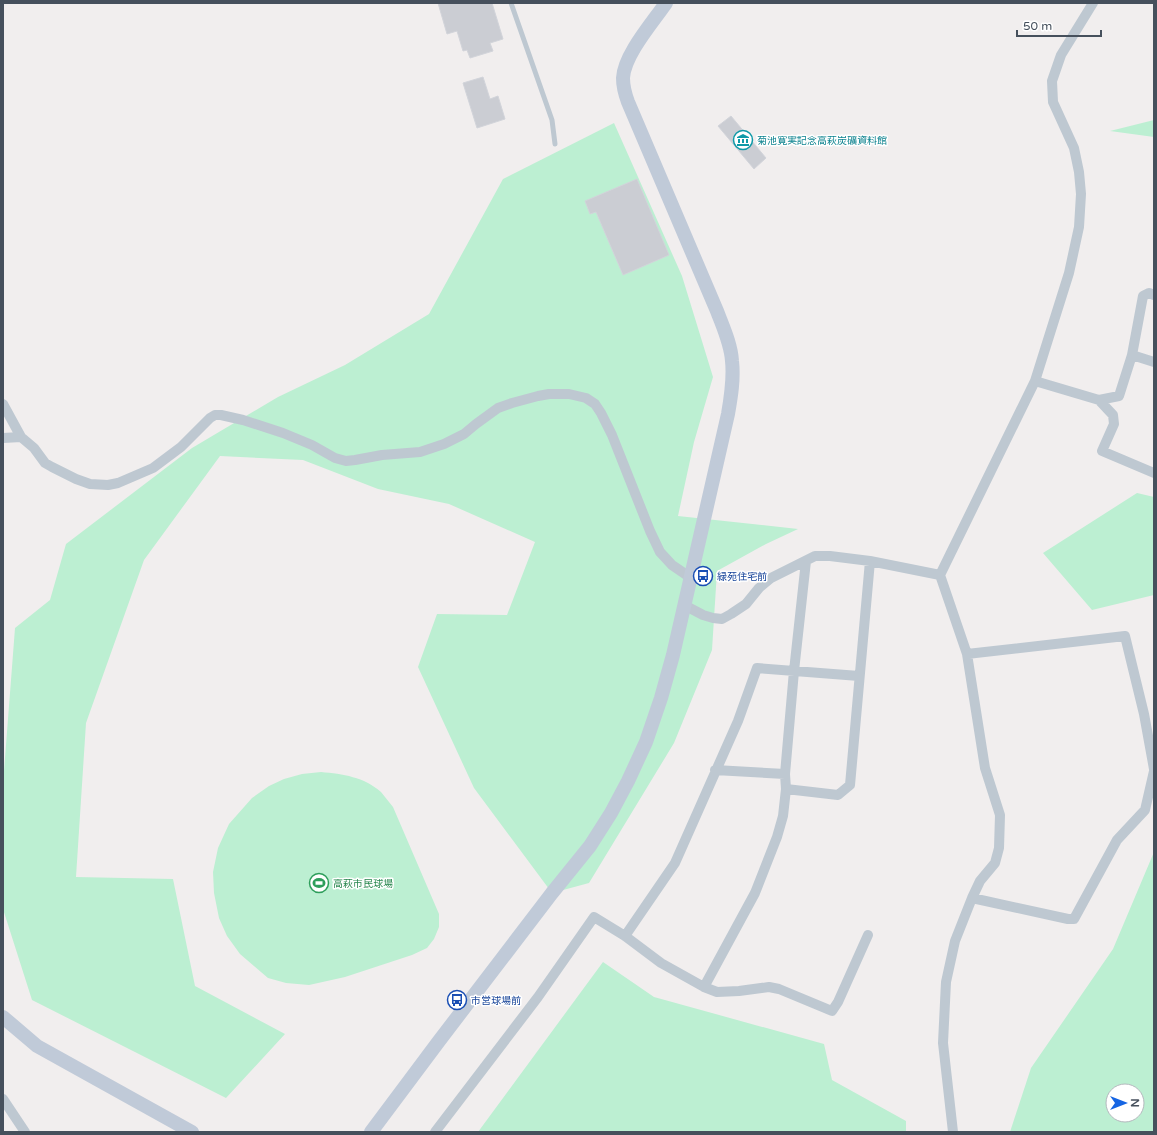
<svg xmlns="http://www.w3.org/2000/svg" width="1157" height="1135" font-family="'Varela Round','Noto Sans JP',sans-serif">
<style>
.green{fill:#bcefd2;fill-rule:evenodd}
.building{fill:#cbcdd3;stroke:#d2d4da}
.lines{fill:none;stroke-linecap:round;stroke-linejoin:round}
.lane{stroke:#bec8d1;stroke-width:5}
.street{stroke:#bec8d1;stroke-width:10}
.secondary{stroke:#c0cad8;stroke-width:14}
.labels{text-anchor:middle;stroke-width:3;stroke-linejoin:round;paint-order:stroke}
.culture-label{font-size:10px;fill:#0d838f;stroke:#fff;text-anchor:start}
.transit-label{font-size:10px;fill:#164399;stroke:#fff;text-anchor:start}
.leisure-label{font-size:10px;fill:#27864d;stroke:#fff;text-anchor:start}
</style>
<rect width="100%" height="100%" fill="#f1eeee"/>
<path class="green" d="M1154 120V137L1110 131Z
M614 123 682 276 713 377 694 442 678 516 798 529 766 544 717 571 712 650 674 743 589 883 552 893 474 788 418 667 437 614 507 615 535 542 449 504 378 489 303 460 220 456 144 560 86 723 76 877 173 879 195 986 285 1034 226 1098 32 1000 3 909V784L15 628 50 600 66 544 192 448 278 397 345 365 429 314 503 179Z
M1137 493 1154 497V595L1092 610 1043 553Z
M321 772C343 774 364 777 381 792 385 797 389 802 393 807L439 914V927L434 939 427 948 412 955 345 977 309 985 286 983 268 978 240 954 227 936 219 918 214 893 213 872 218 848 229 824 252 798 269 786 284 779 302 774Z
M1154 852V1132H1010L1031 1068 1113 949ZM1113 1091H1137V1115H1113Z
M603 962 654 997 824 1044 832 1080 906 1121V1132H478Z"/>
<path class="building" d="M438 3H492L503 39 490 43 493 51 470 58 467 50 463 51 457 31 447 34Z
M483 77 490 99 498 96 505 119 477 128 463 83Z
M731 116 766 158 754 169 718 126Z
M637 179 669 255 623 275 596 212 590 214 585 201Z"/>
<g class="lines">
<path class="lane" d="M511 3 552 120 555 144"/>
<path class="street" d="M1132 355 1154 362
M1035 381 1099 400 1119 396 1132 355 1143 296 1149 293 1154 295
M1099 400 1113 415 1114 424 1102 451 1154 473
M3 404 21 437 34 448 45 463 52 467 76 479 90 484 108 485 118 483 153 468 181 447 210 418 215 415H221L243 420 283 433 312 445 335 458 346 461 355 460 382 455 420 452 444 444 464 434 476 424 498 408 512 403 538 396 549 394H569L586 398 595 404 601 413 612 435 650 531 660 552 672 565 691 578
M3 438 21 437
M684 605 703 615 713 618 722 619 731 614 746 604 759 588 771 578 815 556H830L870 561 940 575
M967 654 1125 636 1144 714 1154 769
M715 770 785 774
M786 789 838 795 850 785 870 561
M972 898 1068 919H1074L1117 840 1145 810 1154 771
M625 936 675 863 738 721 757 668 859 676
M704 987 755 893 777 837 783 816 786 789 785 774 794 671 806 561
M3 1099 25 1132
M435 1132 538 997 594 917 625 936 661 963 704 987 717 992 739 991 769 987 779 989 832 1011 838 1002 868 935
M953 1132 943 1043 946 982 955 941 972 898 980 881 995 863 999 848 1000 815 985 768 967 654 940 575 1035 381 1069 273 1079 227 1081 194 1079 172 1074 148 1053 102 1052 81 1061 55 1093 3"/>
<path class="secondary" d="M3 1017 37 1046 192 1132
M371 1132 439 1041 552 893 590 846 611 813 628 781 646 742 661 698 673 655 728 414C731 397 734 379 732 361 731 344 723 327 717 311L628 102C625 94 623 87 623 78 624 55 653 22 666 3"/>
</g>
<defs>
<g id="museum-ring" transform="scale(1)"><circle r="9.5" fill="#fff" stroke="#0f9aa8" stroke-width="1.5"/><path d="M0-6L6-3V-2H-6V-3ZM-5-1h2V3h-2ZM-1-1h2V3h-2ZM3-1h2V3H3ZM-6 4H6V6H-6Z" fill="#0f9aa8"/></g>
<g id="bus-ring" transform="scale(1)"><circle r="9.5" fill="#fff" stroke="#1a4fb4" stroke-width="1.5"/><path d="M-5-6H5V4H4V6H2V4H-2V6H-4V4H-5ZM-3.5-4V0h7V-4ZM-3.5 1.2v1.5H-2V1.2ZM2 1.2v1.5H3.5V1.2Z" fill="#1a4fb4"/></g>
<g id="stadium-ring" transform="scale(1)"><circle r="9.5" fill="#fff" stroke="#2e9e5b" stroke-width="1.5"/><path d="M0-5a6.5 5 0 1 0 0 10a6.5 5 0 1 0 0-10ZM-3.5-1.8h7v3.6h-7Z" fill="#2e9e5b"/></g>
</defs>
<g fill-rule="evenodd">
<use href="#museum-ring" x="743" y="140"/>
<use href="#bus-ring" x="703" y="576"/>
<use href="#stadium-ring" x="319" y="883"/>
<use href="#bus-ring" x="457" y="1000"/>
</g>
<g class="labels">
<g class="culture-label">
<text x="757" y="144">菊池寛実記念高萩炭礦資料館</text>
</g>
<g class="transit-label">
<text x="717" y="580">緑苑住宅前</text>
<text x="471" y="1004">市営球場前</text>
</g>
<g class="leisure-label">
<text x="333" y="887">高萩市民球場</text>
</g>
</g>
<rect width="1157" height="1135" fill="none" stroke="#46505c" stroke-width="8"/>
<g transform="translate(1125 1103) rotate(90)"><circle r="19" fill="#ffffff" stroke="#b5b9be"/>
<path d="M0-3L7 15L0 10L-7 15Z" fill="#1665e3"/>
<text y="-6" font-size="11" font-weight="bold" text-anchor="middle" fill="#46505c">N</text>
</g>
<path d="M1017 30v6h84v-6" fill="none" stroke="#46505c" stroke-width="2"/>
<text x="1023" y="30" font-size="12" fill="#46505c" stroke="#ffffff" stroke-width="3" paint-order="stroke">50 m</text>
</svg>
